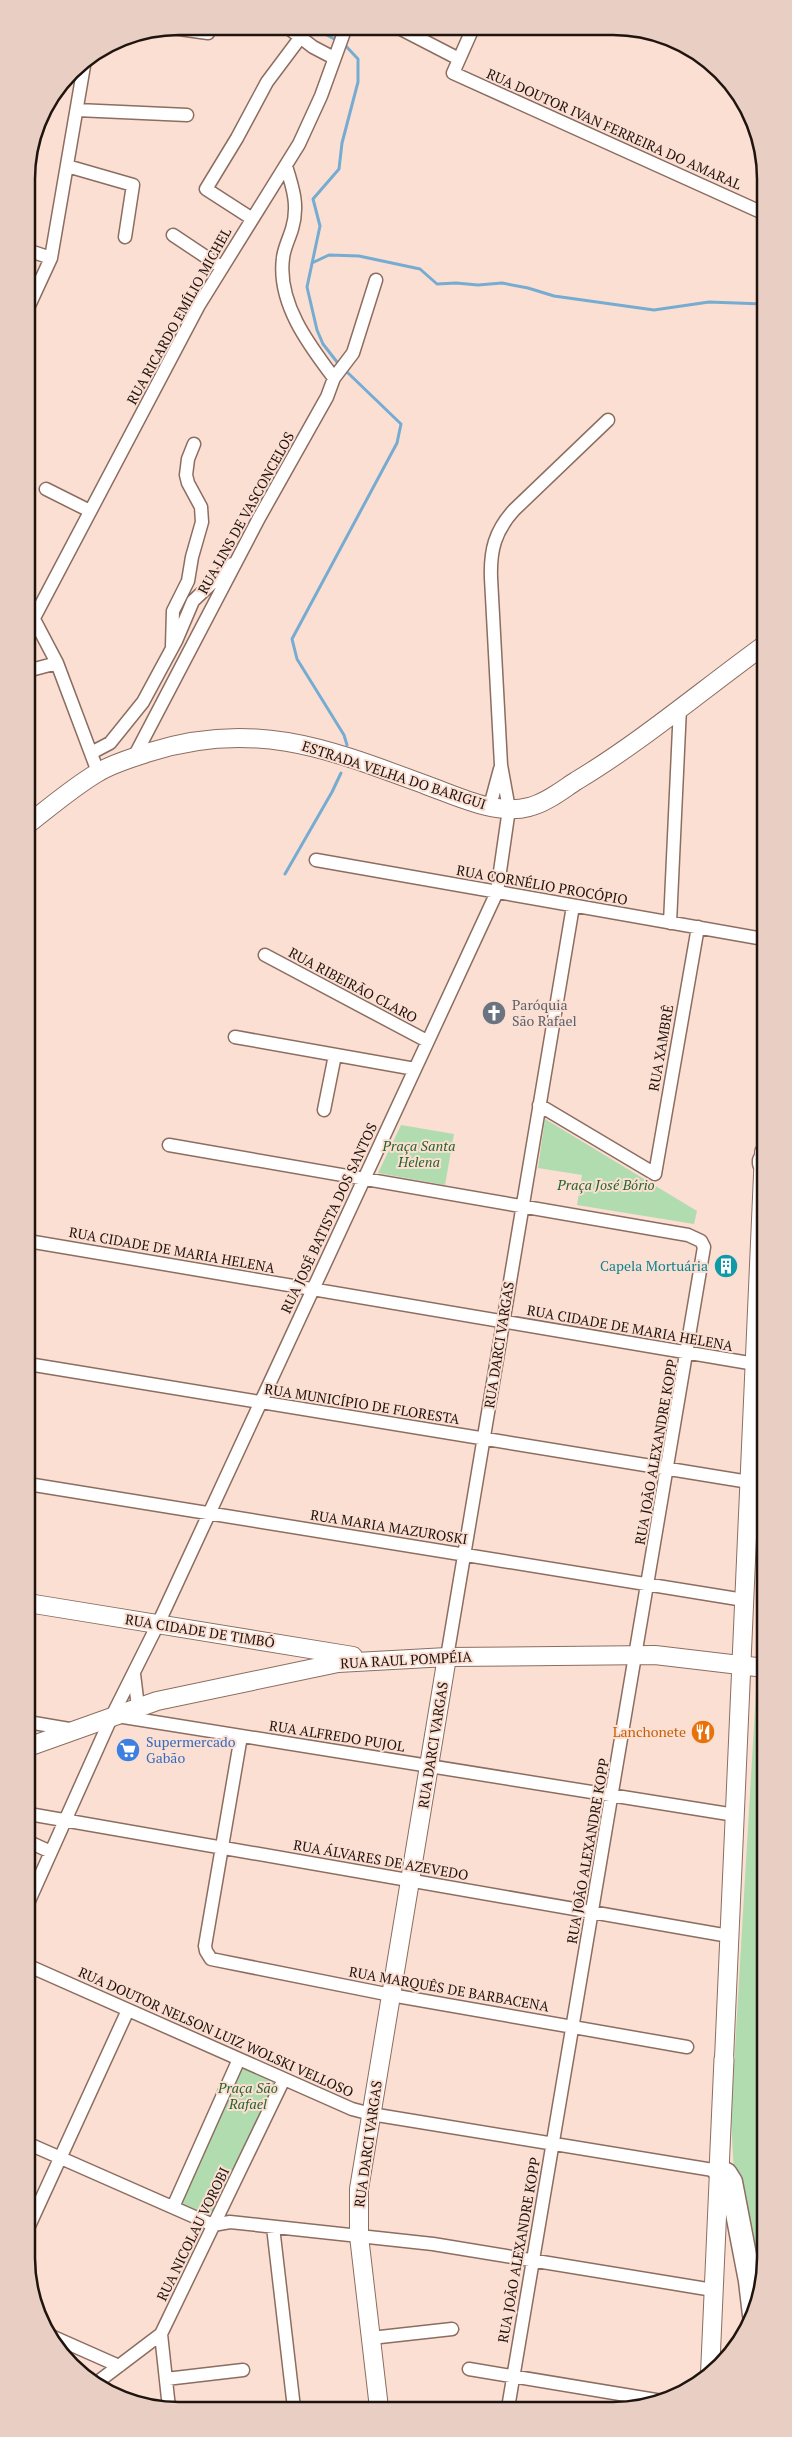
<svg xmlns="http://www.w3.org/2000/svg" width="792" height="2437" font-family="'PT Serif',serif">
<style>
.green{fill:#b1dcb0}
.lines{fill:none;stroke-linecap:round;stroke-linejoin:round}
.stream{stroke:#76acd2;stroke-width:3}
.street-casing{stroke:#8c6d60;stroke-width:15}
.secondary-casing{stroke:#8c6d60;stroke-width:20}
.primary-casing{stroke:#8c6d60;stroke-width:21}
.highway-casing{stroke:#8c6d60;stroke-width:25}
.street{stroke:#fff;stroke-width:12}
.secondary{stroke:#fff;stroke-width:18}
.primary{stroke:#fff;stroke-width:19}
.highway{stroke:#fff;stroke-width:22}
.labels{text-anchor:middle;stroke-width:4;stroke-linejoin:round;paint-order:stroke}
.street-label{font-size:14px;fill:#20140f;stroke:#fbdfd3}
.worship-label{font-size:14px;fill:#5b616d;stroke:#fbdfd3;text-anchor:start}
.park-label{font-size:14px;font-style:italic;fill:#27642b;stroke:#fbdfd3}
.culture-label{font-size:14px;fill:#0d838f;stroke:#fbdfd3;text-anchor:end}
.food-label{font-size:14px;fill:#c56008;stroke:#fbdfd3;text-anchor:end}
.shop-label{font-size:14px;fill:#366cbe;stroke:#fbdfd3;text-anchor:start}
.rim{fill:none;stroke:#20140f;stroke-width:2.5}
</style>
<rect width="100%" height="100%" fill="#fbdfd3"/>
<path class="green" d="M545 1119 697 1211 694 1224 577 1205 582 1175 538 1168Z
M401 1125 454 1134 445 1185 378 1173Z
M763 1684H765V2111L757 2279 734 2175 731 2117 756 1691Z
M240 2067 275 2083 213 2218 179 2203Z"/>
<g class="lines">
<path class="stream" d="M312 27 338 41
M312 263 329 255 359 256 420 269 437 284 456 283 478 285 502 283 528 288 554 296 654 310 709 302 763 304
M337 362 323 344 317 330 307 287 320 226 313 199 339 169 342 143 358 82V59L343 43
M347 745 344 735 297 659 292 639 397 443 401 424 347 372
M285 874 332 792 341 773"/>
<g class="street-casing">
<path id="street" d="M287 27 313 47 334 58
M172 28 208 33 212 26
M399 28 459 59
M473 28 453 73 763 213
M77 110 187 115
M67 166 133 185 125 237
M286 166C293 188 299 206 292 229 289 239 284 248 283 258 277 303 309 345 334 378
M251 218 206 189 237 138 267 82 300 38
M173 235 221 267
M27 250 51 258
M27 310 51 258 85 60
M46 489 90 511
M27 606 57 663 98 772
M34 618 199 305 299 144 321 96 346 27
M172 646 173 611 188 581 192 557 202 522 201 507 188 483 186 475 188 459 194 444
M27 671 57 663
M91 753 110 743 143 702 176 641 193 601 232 564
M134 757 259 518 327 397 334 378 353 353 376 280
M490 806 500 769
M316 860 764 939
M670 923 680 707
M265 955 427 1041
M235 1037 415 1069
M539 1105 655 1174 698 927
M324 1110 335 1055
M169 1145 688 1235 701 1241 704 1247 508 2408
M28 1241 755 1364
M28 1364 749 1482
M28 1484 744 1600
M447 1657 573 906
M134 1674 138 1707
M117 1716 735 1815
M28 1722 75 1730
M241 1736 205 1946 206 1951 211 1959 391 1995 687 2047
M29 1814 729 1936
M29 1842 51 1852
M29 1901 112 1716 158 1624 497 892 509 809 501 765 491 578C490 550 495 531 514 510L608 420
M29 1966 352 2109 371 2114 719 2171
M29 2144 213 2225 230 2222 433 2244 713 2290
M173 2207 239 2059
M29 2226 128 2010
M273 2227 294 2408
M49 2335 119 2366
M371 2338 452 2329
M469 2369 662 2401
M166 2379 243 2370
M95 2384 161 2334
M169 2408 161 2334 284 2079"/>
</g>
<g class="secondary-casing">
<path id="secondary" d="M27 825C50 807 72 788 97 773 113 763 132 758 150 752 254 719 329 749 426 785 457 796 496 816 529 807 546 803 562 790 576 781 641 742 701 691 763 646
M28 1603 353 1656
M28 1747 157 1701 338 1663 447 1657 655 1655 765 1668
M724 2059 764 1152
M710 2374 719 2171
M379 2408 359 2236V2189L447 1657"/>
</g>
<g class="primary-casing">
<path id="primary" d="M719 2171 724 2059"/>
</g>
<g class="highway-casing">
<path id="highway" d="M764 1163V1161
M719 2171 726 2174 731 2182 750 2281 754 2315"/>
</g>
<use href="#street" class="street"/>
<use href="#secondary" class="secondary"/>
<use href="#primary" class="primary"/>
<use href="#highway" class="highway"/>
</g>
<defs>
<g id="church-disc" transform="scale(1.25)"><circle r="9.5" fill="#6b7280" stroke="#fbdfd3"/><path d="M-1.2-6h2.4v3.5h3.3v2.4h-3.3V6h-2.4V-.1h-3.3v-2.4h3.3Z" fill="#fff"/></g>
<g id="building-disc" transform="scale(1.25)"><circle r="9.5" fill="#0f9aa8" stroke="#fbdfd3"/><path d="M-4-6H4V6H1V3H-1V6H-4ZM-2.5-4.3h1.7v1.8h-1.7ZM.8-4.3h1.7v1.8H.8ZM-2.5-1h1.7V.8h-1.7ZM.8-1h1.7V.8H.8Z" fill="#fff"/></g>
<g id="restaurant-disc" transform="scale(1.25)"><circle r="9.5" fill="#e8710a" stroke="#fbdfd3"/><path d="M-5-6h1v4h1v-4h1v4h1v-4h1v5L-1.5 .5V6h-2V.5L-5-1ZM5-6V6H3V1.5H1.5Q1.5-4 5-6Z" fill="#fff"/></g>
<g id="supermarket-disc" transform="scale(1.25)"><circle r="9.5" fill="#3f7fe0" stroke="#fbdfd3"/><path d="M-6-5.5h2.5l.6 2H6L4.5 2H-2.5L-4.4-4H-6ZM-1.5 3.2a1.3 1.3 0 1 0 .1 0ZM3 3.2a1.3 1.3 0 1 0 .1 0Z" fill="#fff"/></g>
</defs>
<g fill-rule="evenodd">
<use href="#church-disc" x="494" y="1013"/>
<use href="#building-disc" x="726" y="1266"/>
<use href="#restaurant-disc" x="703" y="1732"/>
<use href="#supermarket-disc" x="128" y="1750"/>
</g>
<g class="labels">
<g class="street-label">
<text transform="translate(614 129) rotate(24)" y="5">RUA DOUTOR IVAN FERREIRA DO AMARAL</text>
<text transform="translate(179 316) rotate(-61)" y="5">RUA RICARDO EMÍLIO MICHEL</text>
<text transform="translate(246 513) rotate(-61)" y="5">RUA LINS DE VASCONCELOS</text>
<text transform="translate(394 775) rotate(18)" y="5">ESTRADA VELHA DO BARIGUI</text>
<text transform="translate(542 885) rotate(10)" y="5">RUA CORNÉLIO PROCÓPIO</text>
<text transform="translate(353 985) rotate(28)" y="5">RUA RIBEIRÃO CLARO</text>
<text transform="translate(661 1048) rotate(-80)" y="5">RUA XAMBRÊ</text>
<text transform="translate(329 1218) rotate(-65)" y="5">RUA JOSÉ BATISTA DOS SANTOS</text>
<text transform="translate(172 1250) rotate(10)" y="5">RUA CIDADE DE MARIA HELENA</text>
<text transform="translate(630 1328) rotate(10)" y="5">RUA CIDADE DE MARIA HELENA</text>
<text transform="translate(499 1345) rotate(-81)" y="5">RUA DARCI VARGAS</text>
<text transform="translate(362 1404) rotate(9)" y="5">RUA MUNICÍPIO DE FLORESTA</text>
<text transform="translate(656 1452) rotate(-80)" y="5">RUA JOÃO ALEXANDRE KOPP</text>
<text transform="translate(389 1527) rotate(9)" y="5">RUA MARIA MAZUROSKI</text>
<text transform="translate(200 1631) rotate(9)" y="5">RUA CIDADE DE TIMBÓ</text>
<text transform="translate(406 1660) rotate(-3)" y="5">RUA RAUL POMPÉIA</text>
<text transform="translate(337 1736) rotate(9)" y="5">RUA ALFREDO PUJOL</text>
<text transform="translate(433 1745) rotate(-81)" y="5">RUA DARCI VARGAS</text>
<text transform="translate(588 1851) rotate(-80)" y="5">RUA JOÃO ALEXANDRE KOPP</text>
<text transform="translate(381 1860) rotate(10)" y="5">RUA ÁLVARES DE AZEVEDO</text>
<text transform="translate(449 1989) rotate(10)" y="5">RUA MARQUÊS DE BARBACENA</text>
<text transform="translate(216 2032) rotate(24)" y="5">RUA DOUTOR NELSON LUIZ WOLSKI VELLOSO</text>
<text transform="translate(368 2144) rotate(-82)" y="5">RUA DARCI VARGAS</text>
<text transform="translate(193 2234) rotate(-64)" y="5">RUA NICOLAU VOROBI</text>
<text transform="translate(519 2250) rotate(-80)" y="5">RUA JOÃO ALEXANDRE KOPP</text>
</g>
<g class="worship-label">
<text x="512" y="1010">Paróquia<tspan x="512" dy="16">São Rafael</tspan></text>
</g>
<g class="park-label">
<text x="419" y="1151">Praça Santa<tspan x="419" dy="16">Helena</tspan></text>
<text x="606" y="1190">Praça José Bório</text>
<text x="248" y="2093">Praça São<tspan x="248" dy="16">Rafael</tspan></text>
</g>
<g class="culture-label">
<text x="708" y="1271">Capela Mortuária</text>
</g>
<g class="food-label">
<text x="686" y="1737">Lanchonete</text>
</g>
<g class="shop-label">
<text x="146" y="1747">Supermercado<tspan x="146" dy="16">Gabão</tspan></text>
</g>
</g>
<path d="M0 0H792V2437H0ZM179 35H613A144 144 0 0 1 757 179V2258A144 144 0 0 1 613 2402H179A144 144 0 0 1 35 2258V179A144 144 0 0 1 179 35Z" fill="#e9cfc3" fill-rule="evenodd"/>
<path class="rim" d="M179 35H613A144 144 0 0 1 757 179V2258A144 144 0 0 1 613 2402H179A144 144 0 0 1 35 2258V179A144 144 0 0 1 179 35Z"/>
</svg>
